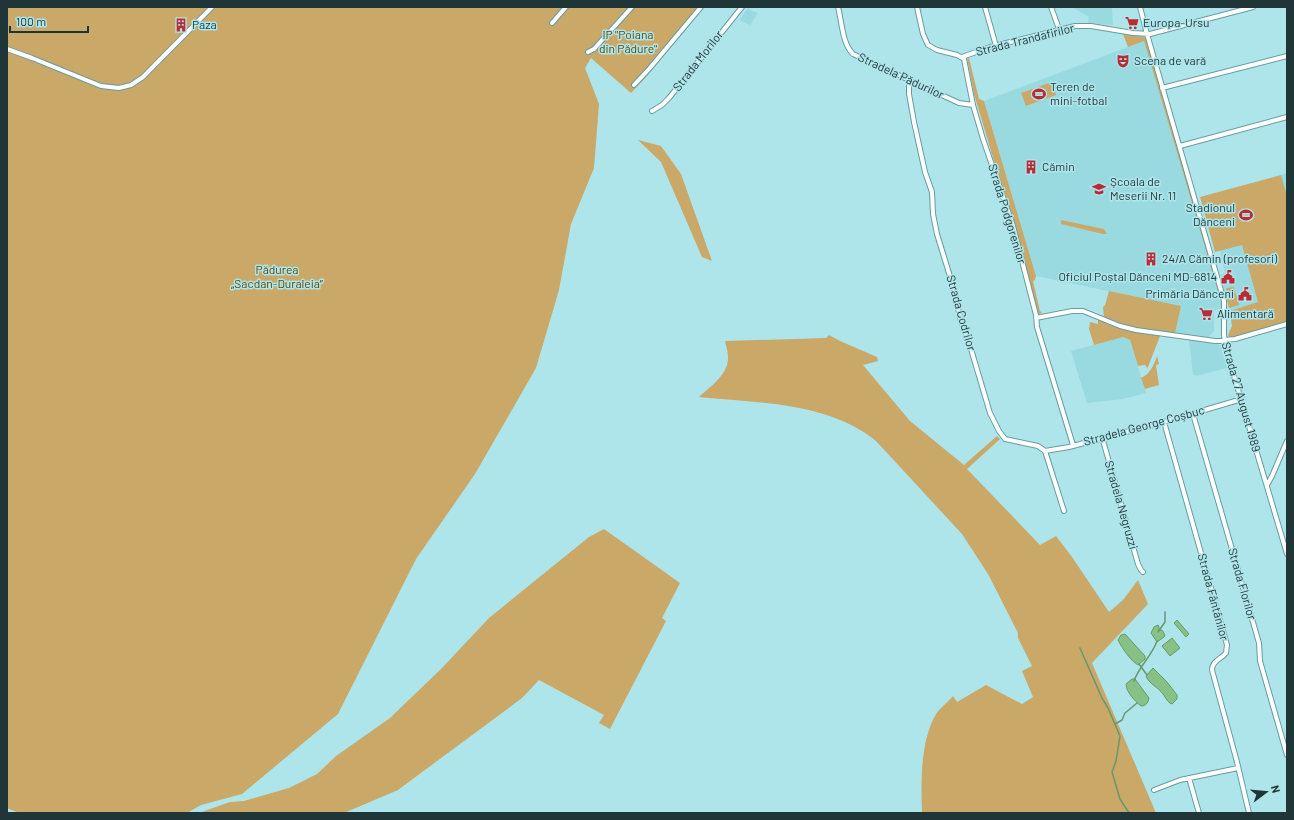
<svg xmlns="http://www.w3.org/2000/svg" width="1294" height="820" font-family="Barlow,sans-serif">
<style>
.built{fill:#99dae1}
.green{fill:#c9a868}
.water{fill:#87c184;stroke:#68976d}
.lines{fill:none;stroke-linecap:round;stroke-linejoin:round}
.stream{stroke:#68976d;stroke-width:1.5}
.minor-casing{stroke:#679ca1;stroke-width:6}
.minor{stroke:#fff;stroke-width:4}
.labels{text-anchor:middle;stroke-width:3;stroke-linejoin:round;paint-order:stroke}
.poi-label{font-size:12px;fill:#1f3537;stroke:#aee5ea;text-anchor:start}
.park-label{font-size:12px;fill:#5e4505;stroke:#aee5ea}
.street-label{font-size:12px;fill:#1f3537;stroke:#aee5ea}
</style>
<rect width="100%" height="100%" fill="#aee5ea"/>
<path class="built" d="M1072 7H1112L1113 25 1088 23 1089 17Z
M748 8 752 11 758 13 750 25 739 20Z
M1144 41 1223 308 1214 311V331L1208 338 1175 333 1180 306 1036 276 984 101Z
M1287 173V196L1281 175Z
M1287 233V316L1229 332 1232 326 1229 308 1220 275 1225 273 1220 250Z
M1123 337 1130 340 1146 393 1123 399 1087 403 1071 351Z
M1189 340 1217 344 1220 345 1227 368 1196 376 1193 374Z"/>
<path class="green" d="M7 7H704L647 76 631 93 591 58 585 68 599 104 594 168 571 224 559 290 536 368 475 474 416 559 338 714 242 794 201 805 187 813H19L7 808Z
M1123 34 1144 37 1146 39 1223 304V308L1144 41 1128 47Z
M969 58 979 99 984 101 1036 276 1035 280 1033 281 1040 311 1042 313 1038 314 1013 217 997 171 974 94 967 59Z
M1052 82 1056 95 1026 106 1021 93Z
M638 140 661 146 681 174 712 261 702 257 661 162Z
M1281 175 1287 196V322L1230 338 1228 335 1232 326 1230 311 1258 302 1242 245 1215 252 1200 197Z
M1061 220 1104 229 1107 234H1103L1061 224Z
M1234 287 1239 305 1229 308 1225 292 1227 288Z
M1109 291 1181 306 1175 333 1131 327 1104 317 1103 307 1105 305Z
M1098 319C1114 330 1141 332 1160 336L1148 367 1147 368 1145 365 1138 366 1130 340 1123 337 1094 345 1089 329 1090 322 1098 324Z
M829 335 840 341 877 357 878 361 863 365 910 421 964 465 997 436 1000 439 967 469 1040 545 1056 536 1072 557 1109 612 1123 600 1138 580 1148 604 1092 663 1156 813H922C921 783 920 741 936 714 940 708 948 702 953 696L957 702 986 685 1022 704 1033 697 1022 671 1032 666 1018 638V633L988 574 962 534 876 441C828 402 758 403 699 397 710 387 729 374 728 357 728 351 726 346 725 341L826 338Z
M1157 356 1159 364 1156 365 1159 385 1145 389 1141 378C1150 374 1154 365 1157 356Z
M604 529 680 583 662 618 666 621 610 729 599 723 604 715 539 680 522 698 398 790 344 813H199L230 802 244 801 289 788 317 774 336 756 390 718 441 669 489 618 589 537Z"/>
<path class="water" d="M1177 620 1189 634 1186 637 1174 623Z
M1158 625 1159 627V630H1162L1165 635 1164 637 1157 642 1151 633 1154 627Z
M1125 634 1145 656V659L1138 665C1130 660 1122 648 1118 640L1121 635Z
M1172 638 1180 648 1170 656 1162 646Z
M1153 668 1167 682 1177 695V699L1172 704C1167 702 1166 698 1163 694 1158 687 1149 684 1146 676Z
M1132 679H1135L1149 698C1148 703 1146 706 1141 706 1135 701 1126 692 1126 684Z"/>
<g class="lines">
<path class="stream" d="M1158 632 1165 622V612
M1080 648 1102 698 1108 708 1120 736 1116 761 1112 772 1120 799 1129 813
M1139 664 1147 675
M1134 681C1139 666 1152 656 1157 641
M1115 724 1122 720 1125 713 1137 703"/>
<g class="minor-casing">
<path id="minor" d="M838 7C842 22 842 43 853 54L959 103 973 105
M917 7 923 34 928 45 937 50 957 55 964 59 973 105 983 139 1013 226 1036 315 1037 327 1073 445
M985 7 996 46
M1051 7 1059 29
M1140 7 1147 34 1224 301V335L1226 349 1287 554
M552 23 566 7
M7 49 32 58 101 86 119 88 131 85 143 77 212 7
M588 52 594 49 632 7
M962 57 990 47 1075 26H1091L1133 33 1150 34 1253 7
M909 80V94L914 122 925 172 932 192 933 214 937 234 952 283 961 321 968 339 990 413 999 431 1005 439 1038 446 1045 451 1064 511
M634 85 649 69 701 7
M1162 88 1287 56
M652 111 662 105 669 98 742 7
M1180 146 1287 117
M1036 318 1072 311H1083L1120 326 1136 330 1215 341 1235 339 1287 324
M1193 414 1259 643 1260 661 1287 755
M1164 422 1227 645 1226 653C1221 659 1212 661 1212 670L1237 762 1249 813
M1102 437 1138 564 1141 570 1143 572
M1045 451 1069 447 1164 422 1242 399
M1267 485 1272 476 1287 441
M1189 778 1199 813
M1154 790 1180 780 1238 768"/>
</g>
<use href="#minor" class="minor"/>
</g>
<defs>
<g id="supermarket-bare" transform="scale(1.08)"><path d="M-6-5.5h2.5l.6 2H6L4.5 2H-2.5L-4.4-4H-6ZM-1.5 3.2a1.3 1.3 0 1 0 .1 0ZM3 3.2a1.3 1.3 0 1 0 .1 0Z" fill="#bb2b33" stroke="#aee5ea" stroke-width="2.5" paint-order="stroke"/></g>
<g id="building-bare" transform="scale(1.08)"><path d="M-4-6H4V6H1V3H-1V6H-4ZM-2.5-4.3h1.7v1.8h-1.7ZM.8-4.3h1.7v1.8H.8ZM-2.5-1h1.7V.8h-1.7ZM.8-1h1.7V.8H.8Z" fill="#bb2b33" stroke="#aee5ea" stroke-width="2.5" paint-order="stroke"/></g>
<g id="theatre-bare" transform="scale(1.08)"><path d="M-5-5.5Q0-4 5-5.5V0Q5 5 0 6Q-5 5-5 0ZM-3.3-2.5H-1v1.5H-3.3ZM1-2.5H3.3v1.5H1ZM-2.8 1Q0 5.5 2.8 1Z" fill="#bb2b33" stroke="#aee5ea" stroke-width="2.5" paint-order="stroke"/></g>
<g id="stadium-bare" transform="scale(1.08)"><path d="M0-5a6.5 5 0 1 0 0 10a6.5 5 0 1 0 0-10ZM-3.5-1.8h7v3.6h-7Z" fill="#bb2b33" stroke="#aee5ea" stroke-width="2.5" paint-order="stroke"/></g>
<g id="university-bare" transform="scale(1.08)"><path d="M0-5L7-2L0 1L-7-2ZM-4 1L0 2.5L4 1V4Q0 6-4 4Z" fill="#bb2b33" stroke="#aee5ea" stroke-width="2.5" paint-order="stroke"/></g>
<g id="civic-bare" transform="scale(1.08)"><path d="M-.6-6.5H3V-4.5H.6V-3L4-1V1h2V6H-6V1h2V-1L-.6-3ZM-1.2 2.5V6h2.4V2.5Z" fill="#bb2b33" stroke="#aee5ea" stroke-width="2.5" paint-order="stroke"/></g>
</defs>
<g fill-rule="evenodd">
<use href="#supermarket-bare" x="1132" y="23"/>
<use href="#building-bare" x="181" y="25"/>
<use href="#theatre-bare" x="1123" y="61"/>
<use href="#stadium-bare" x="1039" y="94"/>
<use href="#building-bare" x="1031" y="167"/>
<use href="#university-bare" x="1099" y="189"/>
<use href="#stadium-bare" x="1246" y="215"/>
<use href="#building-bare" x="1151" y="259"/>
<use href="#civic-bare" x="1228" y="277"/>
<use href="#civic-bare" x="1245" y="294"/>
<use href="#supermarket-bare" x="1206" y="314"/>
</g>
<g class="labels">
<g class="poi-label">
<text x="1143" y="27">Europa-Ursu</text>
<text x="192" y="29">Paza</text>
<text x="1134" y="65">Scena de vară</text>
<text x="1050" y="91">Teren de<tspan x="1050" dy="14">mini-fotbal</tspan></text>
<text x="1042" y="171">Cămin</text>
<text x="1110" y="186">Şcoala de<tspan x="1110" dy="14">Meserii Nr. 11</tspan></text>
<text x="1235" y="212" text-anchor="end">Stadionul<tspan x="1235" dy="14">Dănceni</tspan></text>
<text x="1162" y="263">24/A Cămin (profesori)</text>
<text x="1217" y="281" text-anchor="end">Oficiul Poștal Dănceni MD-6814</text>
<text x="1234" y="298" text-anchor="end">Primăria Dănceni</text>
<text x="1217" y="318">Alimentară</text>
</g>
<g class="park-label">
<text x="628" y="39">IP "Poiana<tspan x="628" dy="14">din Pădure"</tspan></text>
<text x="277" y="274">Pădurea<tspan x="277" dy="14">„Sacdan-Duraleia”</tspan></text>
</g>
<g class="street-label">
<text transform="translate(1025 40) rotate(-14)" y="4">Strada Trandafirilor</text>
<text transform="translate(698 61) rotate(-52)" y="4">Strada Morilor</text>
<text transform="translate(901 76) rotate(25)" y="4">Stradela Pădurilor</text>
<text transform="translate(1007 214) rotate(73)" y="4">Strada Podgorenilor</text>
<text transform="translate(961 313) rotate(74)" y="4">Strada Codrilor</text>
<text transform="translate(1241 397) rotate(74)" y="4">Strada 27 August 1989</text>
<text transform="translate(1144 426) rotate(-15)" y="4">Stradela George Coșbuc</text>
<text transform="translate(1121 505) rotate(74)" y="4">Stradela Negruzzi</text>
<text transform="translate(1242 584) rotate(74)" y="4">Strada Florilor</text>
<text transform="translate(1213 597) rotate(75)" y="4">Strada Fântânilor</text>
</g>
</g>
<rect width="1294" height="820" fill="none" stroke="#1f3537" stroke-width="16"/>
<g transform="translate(1266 792) rotate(74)" stroke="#aee5ea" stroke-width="3" paint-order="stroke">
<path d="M0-3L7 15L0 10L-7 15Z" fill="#1f3537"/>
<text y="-6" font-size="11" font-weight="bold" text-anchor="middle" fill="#1f3537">N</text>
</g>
<path d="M10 26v6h78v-6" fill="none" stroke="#1f3537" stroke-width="2"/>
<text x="16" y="26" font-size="12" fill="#1f3537" stroke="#aee5ea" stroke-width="3" paint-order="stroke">100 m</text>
</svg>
